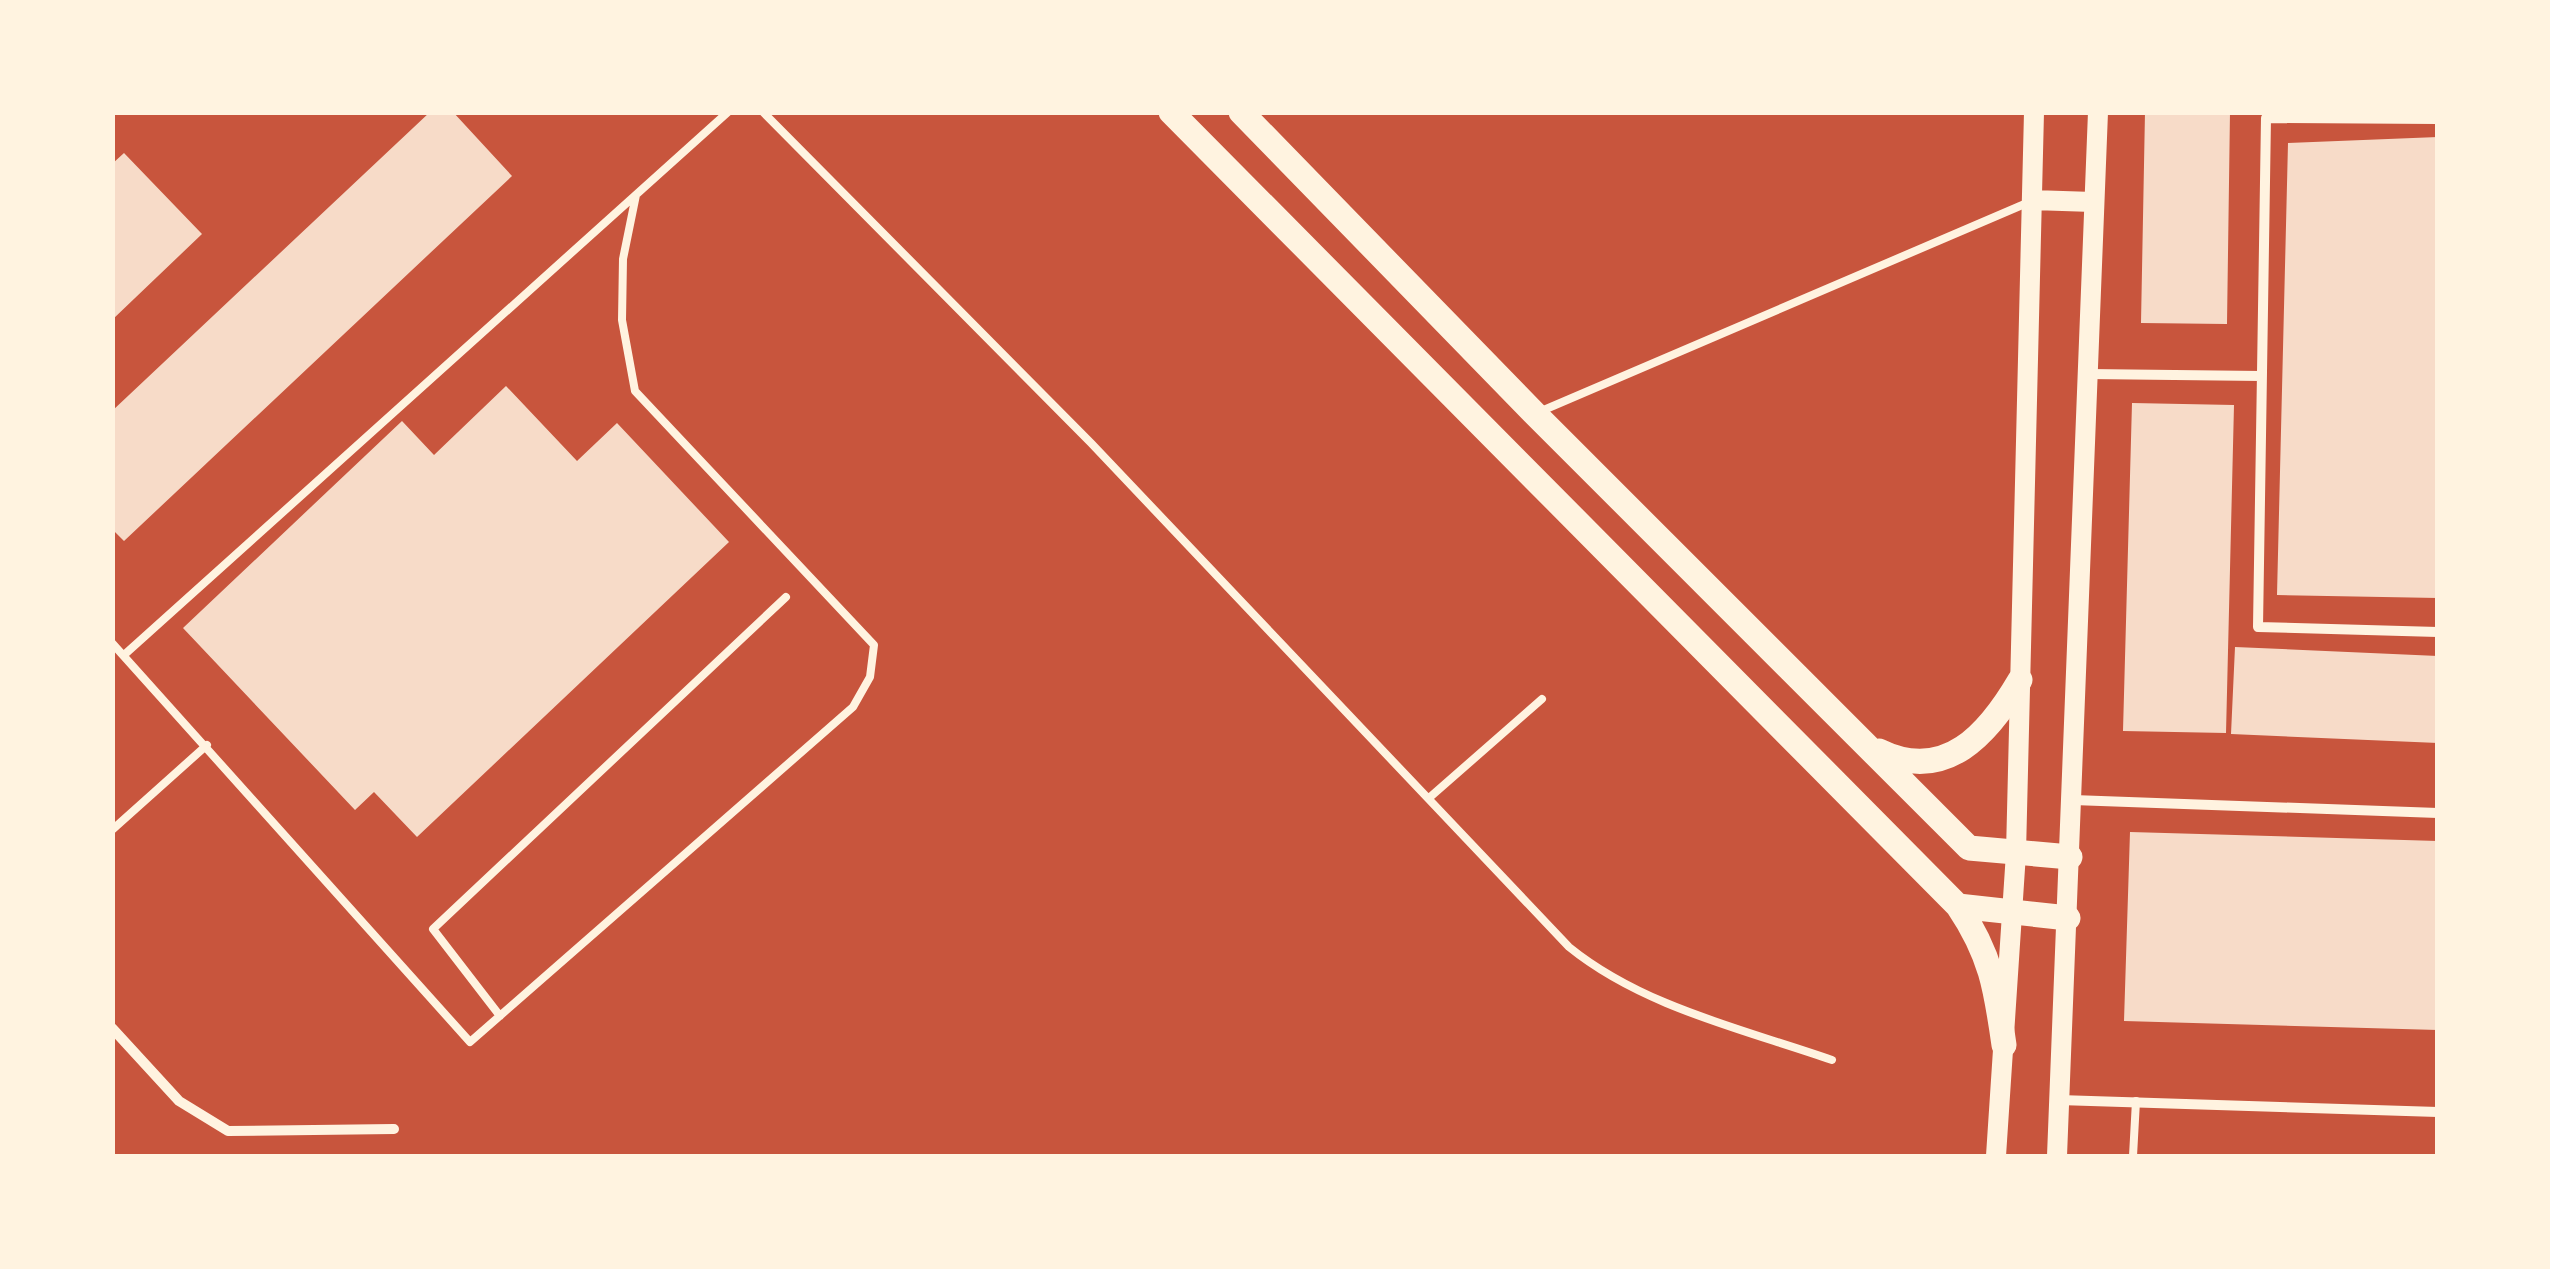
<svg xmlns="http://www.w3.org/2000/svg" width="2550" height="1269" font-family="Montserrat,sans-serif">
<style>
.building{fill:#f7dbc8}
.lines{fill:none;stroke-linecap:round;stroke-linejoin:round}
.service{stroke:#fff3e0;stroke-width:8}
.minor{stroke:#fff3e0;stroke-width:10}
.secondary{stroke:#fff3e0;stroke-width:20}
.primary{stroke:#fff3e0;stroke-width:25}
</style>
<rect width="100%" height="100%" fill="#c8553d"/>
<path class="building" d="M430 112H453L512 176 124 541 112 529V411Z
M2145 112H2230L2227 324 2141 323Z
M2438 137V598L2277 595 2288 143Z
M124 153 202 234 112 320V164Z
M506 386 577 461 617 423 729 542 417 837 374 792 355 810 183 628 402 421 434 455Z
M2132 403 2234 405 2226 733 2123 731Z
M2235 647 2438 656V743L2231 734Z
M2130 832 2438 841V1030L2124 1021Z"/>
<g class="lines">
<path class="service" d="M763 112 1091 443 1569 947C1643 1007 1743 1029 1832 1060
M1539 412 2027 203
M112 643 470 1042 853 707 870 677 874 645 635 391 622 320 623 259 636 195
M124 655 728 112
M1429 798 1542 699
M112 830 207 745
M500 1016 433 929 786 597
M2133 1156 2136 1101"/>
<path class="minor" d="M2438 119 2266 118 2258 627 2438 632
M2088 374 2261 376
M2073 800 2438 813
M112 1028 179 1101 228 1131 394 1129
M2059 1100 2438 1112"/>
<path class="secondary" d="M2032 200 2093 202
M1996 1156 2016 853 2034 112
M2057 1156 2098 112"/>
<path class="primary" d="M1171 112 1958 906 2068 918
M1241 112 1535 414 1969 848 2070 857
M1879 751C1946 784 1989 733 2020 680
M1958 906C1991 955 1996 988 2004 1045"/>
</g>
<rect width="2550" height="1269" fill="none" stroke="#fff3e0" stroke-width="230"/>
</svg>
